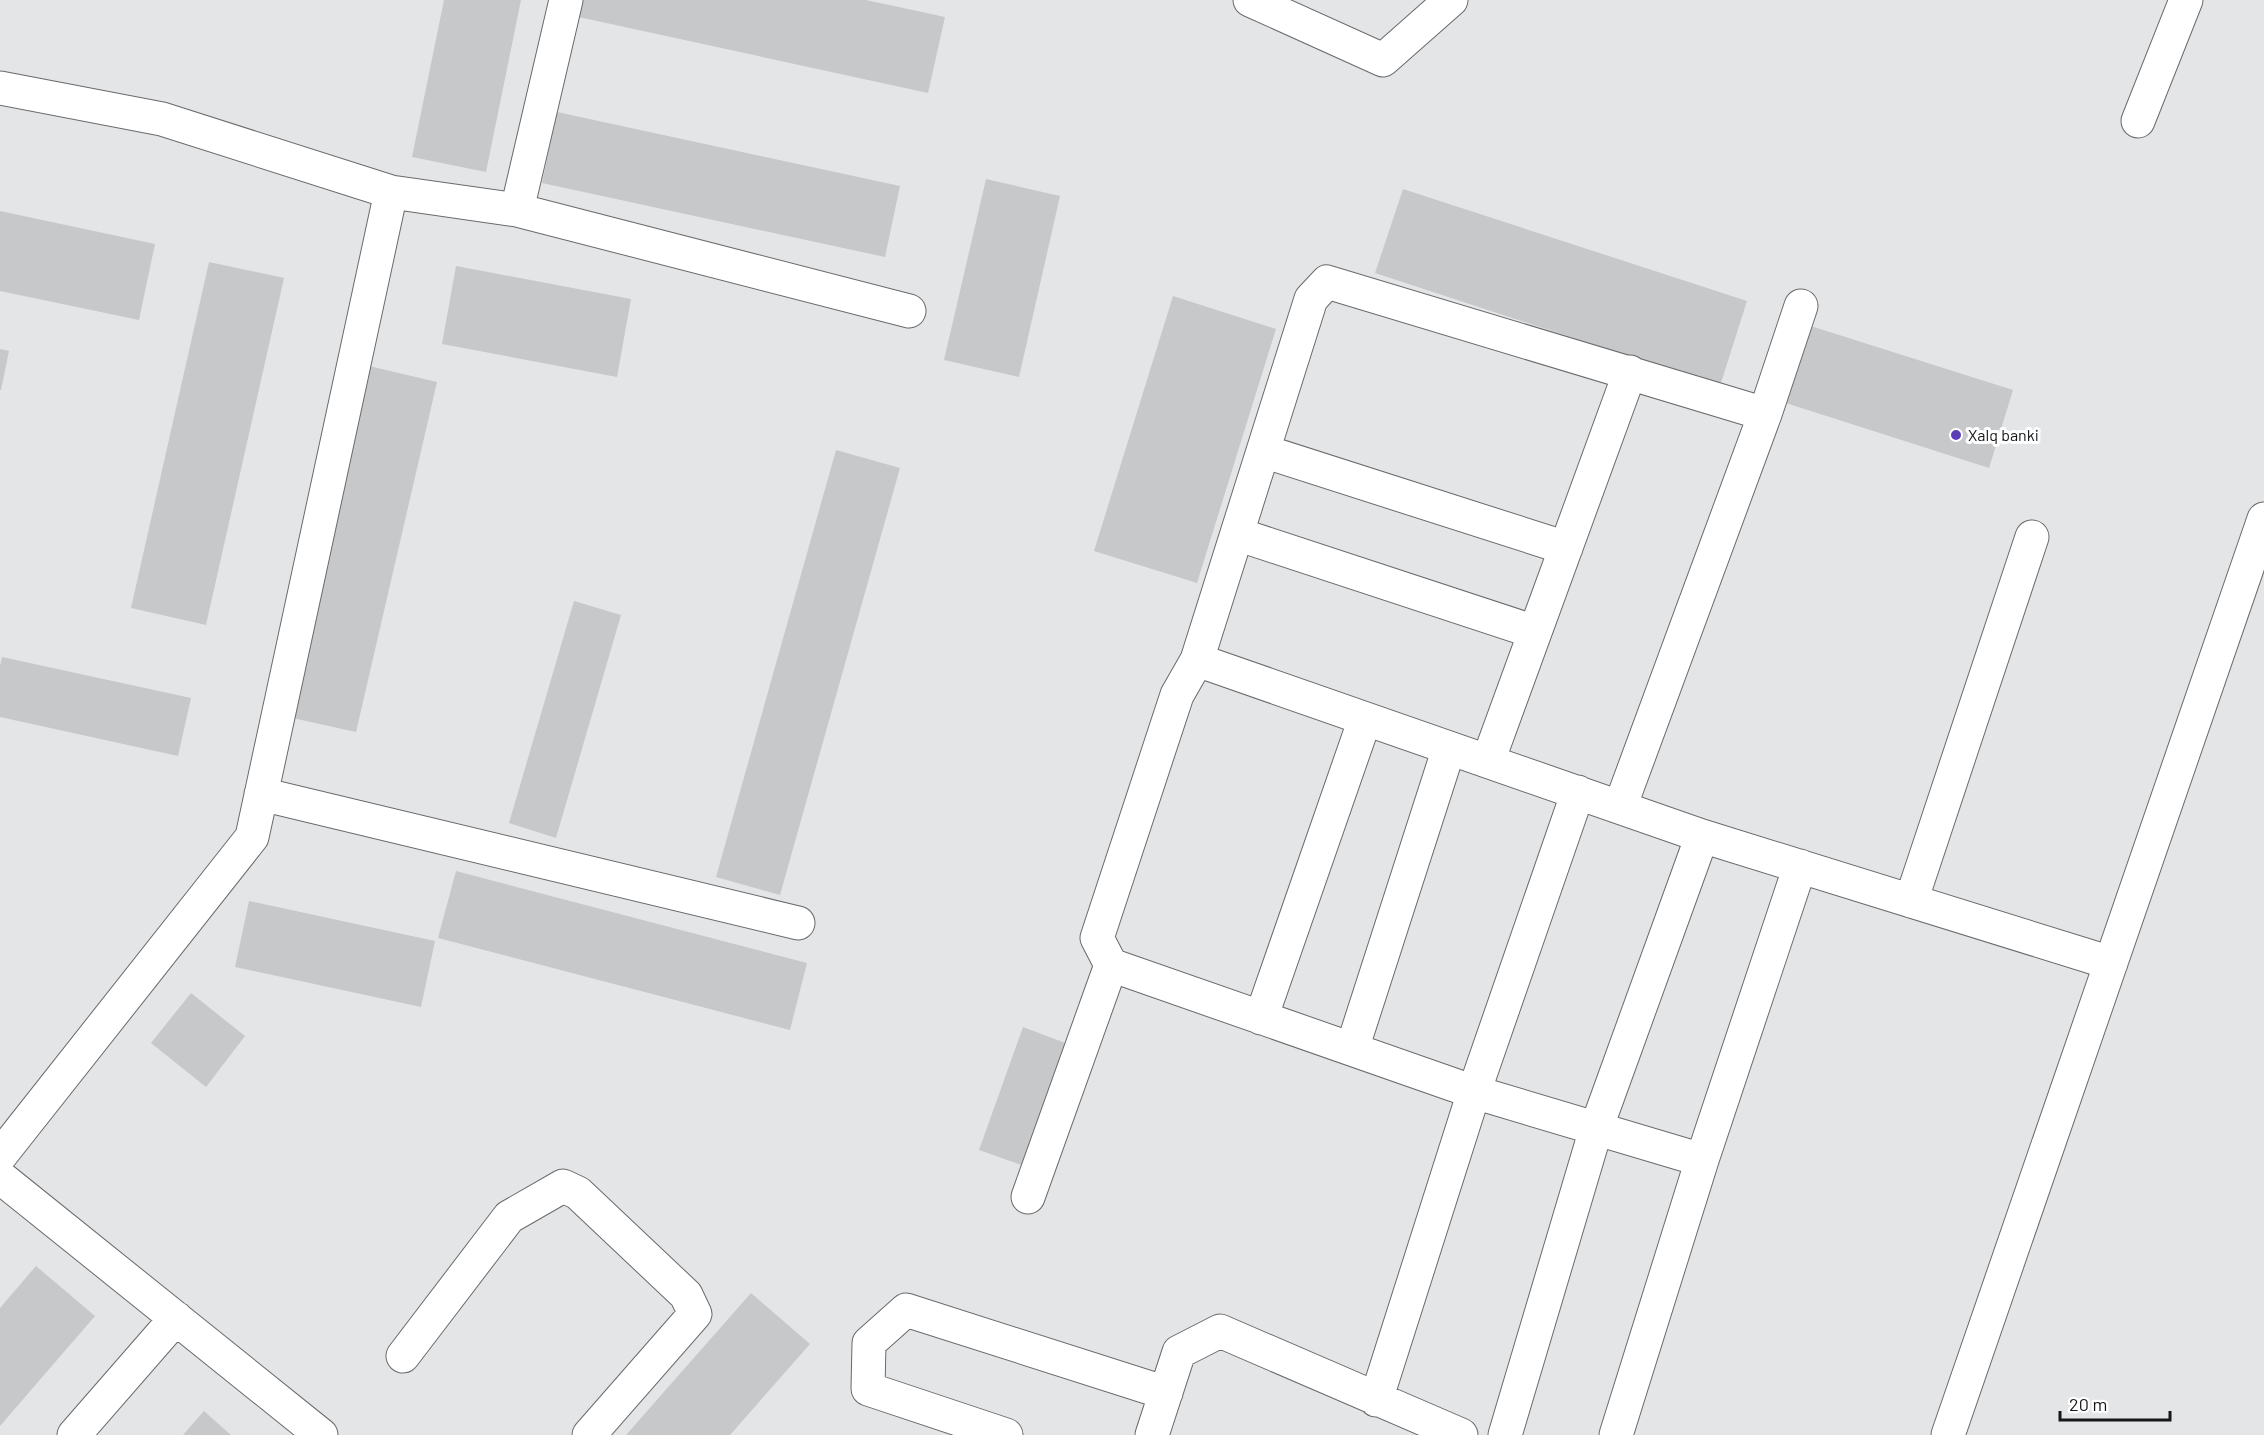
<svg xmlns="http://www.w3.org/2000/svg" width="2264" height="1435" font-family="Barlow,sans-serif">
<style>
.building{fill:#c7c8ca}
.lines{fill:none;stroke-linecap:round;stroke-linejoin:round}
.minor-casing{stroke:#696a6c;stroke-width:35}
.minor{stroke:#fff;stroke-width:33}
.poi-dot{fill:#5a3eb6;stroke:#fff;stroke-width:2}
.labels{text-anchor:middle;stroke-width:6;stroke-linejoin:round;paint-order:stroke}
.poi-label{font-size:16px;fill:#171718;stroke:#fff;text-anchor:start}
</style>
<rect width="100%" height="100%" fill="#e4e5e7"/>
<path class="building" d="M444 0H521L486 172 412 157Z
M578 0H866L945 17 928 93 574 16Z
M557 112 900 186 885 257 542 183Z
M986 179 1060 196 1019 377 944 360Z
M1403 189 1747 301 1720 386 1375 273Z
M0 211 155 244 139 320 0 291Z
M209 262 284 278 206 625 131 608Z
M456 266 631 299 617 377 442 344Z
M1173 296 1276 329 1197 583 1094 551Z
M1798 322 2013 390 1989 468 1773 399Z
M0 349 9 351 1 390H0Z
M369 366 437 382 356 732 288 717Z
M836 450 900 468 780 895 716 877Z
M574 601 621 615 556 838 509 823Z
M2 657 191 698 178 756 0 717V666Z
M456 871 807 963 790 1030 438 938Z
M249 901 435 941 421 1007 235 967Z
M191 993 245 1036 206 1087 151 1043Z
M1023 1027 1068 1044 1024 1166 979 1150Z
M36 1266 95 1316 0 1426V1308Z
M751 1293 810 1344 730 1435H626Z
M204 1411 231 1435H183Z"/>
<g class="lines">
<g class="minor-casing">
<path id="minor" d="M1250 0 1383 60 1451 0
M0 88 162 119 391 192 517 210 909 311
M2138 121 2186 0
M517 210 566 0
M1263 451 1566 548
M1237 534 1535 632
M1197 660 1702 836 2111 963
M1488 761 1630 372
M261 794 798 923
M1620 807 1765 414 1801 306
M1911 901 2032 537
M1261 1018 1365 719
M1352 1049 1449 748
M0 1156 252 837 391 192
M1702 1160 1474 1092 1111 965 1097 938 1177 695 1197 660 1311 299 1327 282 1765 414
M0 1177 321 1435
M1028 1197 1111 965
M403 1356 509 1217 563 1186 578 1193 686 1295 695 1314 589 1435
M1376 1400 1474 1092 1578 792
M74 1435 176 1318
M1006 1435 868 1389 869 1343 906 1310 1166 1393
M1152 1435 1179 1352 1220 1331 1461 1435
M1505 1435 1596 1129 1702 836
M1616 1435 1702 1160 1800 866
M1948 1435 2264 519"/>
</g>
<use href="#minor" class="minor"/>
</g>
<circle class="poi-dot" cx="1956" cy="435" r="6"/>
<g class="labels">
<g class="poi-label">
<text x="1968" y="441">Xalq banki</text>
</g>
</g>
<path d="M2060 1411v9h110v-9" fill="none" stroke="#171718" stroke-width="3"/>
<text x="2069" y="1411" font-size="18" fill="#171718" stroke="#ffffff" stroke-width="4.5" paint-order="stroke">20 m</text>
</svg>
